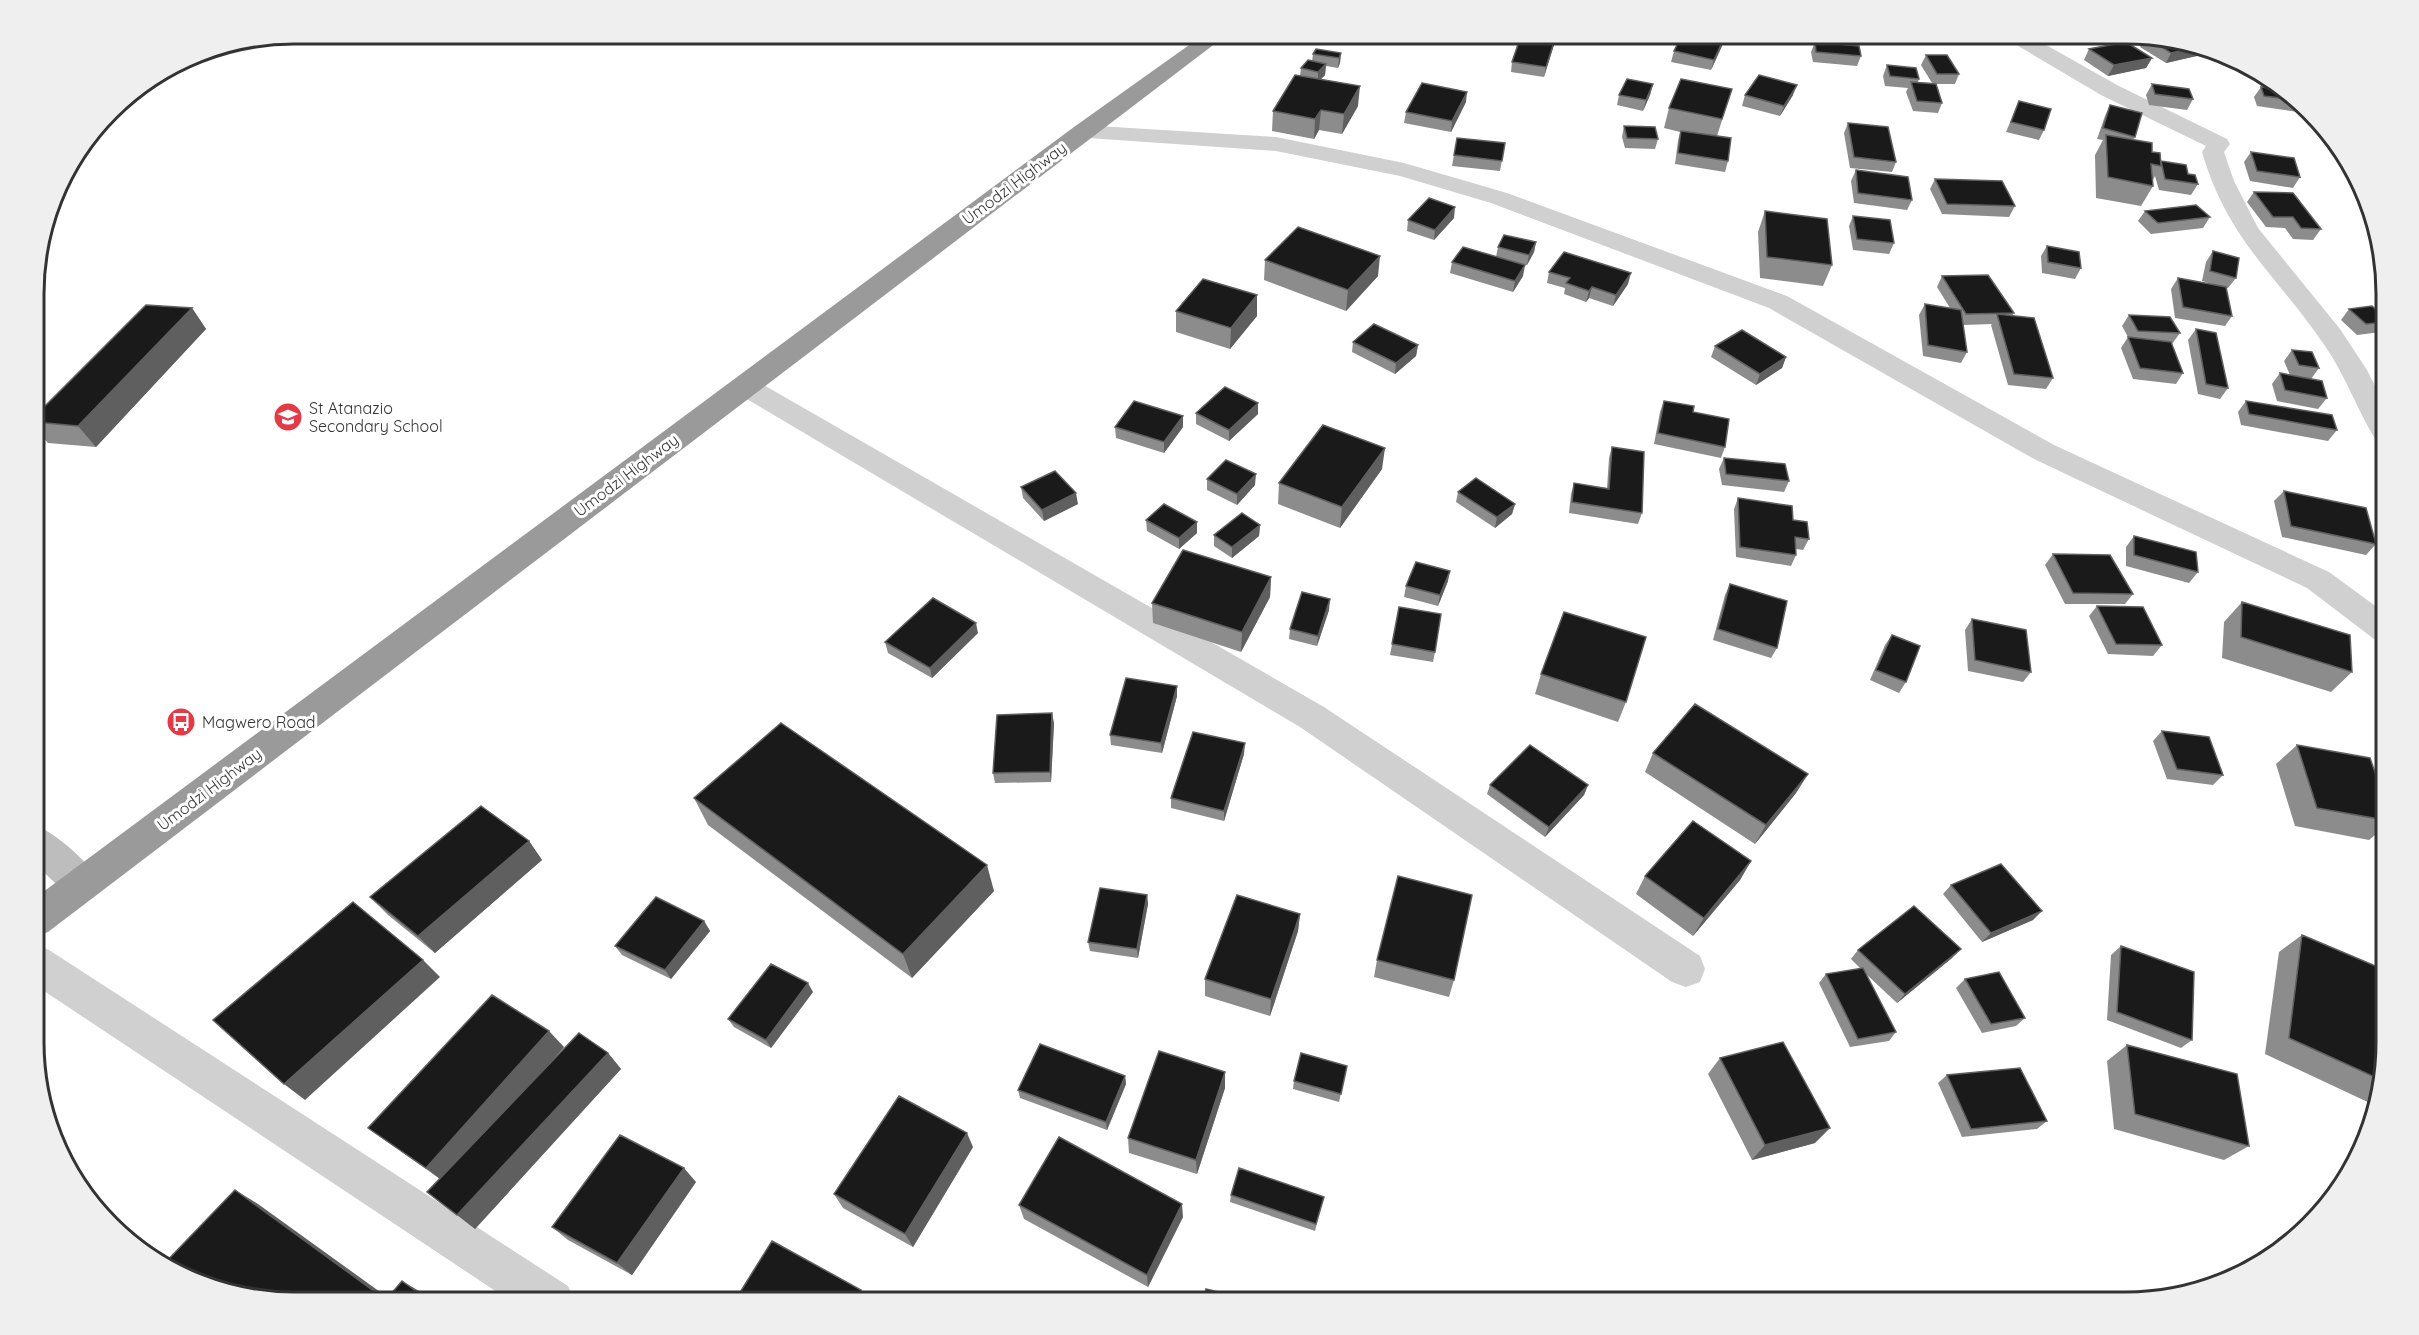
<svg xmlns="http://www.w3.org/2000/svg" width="2419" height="1335" font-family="Quicksand,sans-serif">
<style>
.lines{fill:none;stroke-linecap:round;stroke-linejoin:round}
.street{fill:#d0d0d0;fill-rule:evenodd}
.secondary{fill:#bdbdbd;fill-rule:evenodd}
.highway{fill:#9a9a9a;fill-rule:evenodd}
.wall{fill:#8c8c8c}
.shaded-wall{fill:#5f5f5f}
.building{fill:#1a1a1a;stroke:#5f5f5f;stroke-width:1.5}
.labels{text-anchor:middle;stroke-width:6;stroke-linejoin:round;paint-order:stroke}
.street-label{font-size:16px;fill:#333;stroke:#fff}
.poi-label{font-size:16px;fill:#333;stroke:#fff;text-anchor:start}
.rim{fill:none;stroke:#333;stroke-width:3}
</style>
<rect width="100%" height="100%" fill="#fff"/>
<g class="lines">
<path class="street" d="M2000 33H2025L2117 85 2227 139 2230 144 2224 152 2234 181 2258 228 2340 329 2367 370 2385 406V441L2375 439C2357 409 2345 375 2325 346 2277 275 2228 241 2202 152L2206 146 2101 95 2003 37Z
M1082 125 1276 137 1404 163 1507 193 1787 296 2054 445 2329 572 2385 613V642L2374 639 2307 588 2034 459 1769 308 1491 203 1400 176 1276 151 1074 137 1071 132 1074 127Z
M745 377 755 380 1324 707 1700 956 1705 969 1700 982 1686 987 1672 982 1300 727 735 392 731 386 735 380Z
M35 945 49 950 568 1286 575 1302H512L35 985Z"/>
<path class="secondary" d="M35 825C56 833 91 864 101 884L95 896 82 900 69 896 35 864Z"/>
<path class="highway" d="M1206 33H1229L48 932 35 937V898L1074 127Z"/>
</g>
<path class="wall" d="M1557 33 1544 77 1511 72 1512 62Z
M1906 33H1930L1928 38 1907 36Z
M2145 36 2201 55 2166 63 2140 47Z
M1815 42 1861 56 1857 66 1813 62 1811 52Z
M1722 46 1711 70 1671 62 1674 51Z
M2089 49 2152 58 2146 68 2108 76 2084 60Z
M1341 53 1340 63 1338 68 1326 66 1325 75 1321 79 1358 106 1342 134 1319 130 1314 139 1272 131 1273 111 1300 76 1301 68 1312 61 1313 54Z
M1926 55 1959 74 1955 84H1936L1942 103 1938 113 1913 111 1906 92 1908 88 1885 86 1883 76 1887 65 1919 79 1918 82 1932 83 1921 65Z
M2249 65 2256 68 2304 113 2257 106 2254 97 2261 87H2263L2248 67Z
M1653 84 1650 95 1643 111 1617 105 1619 95Z
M2152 84 2193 99 2187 110 2149 105 2146 95Z
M1732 89 1717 136 1728 161 1725 172 1675 164 1678 141 1680 132 1664 128 1669 108Z
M1745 95H1793L1780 116 1742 106Z
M2019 101 2044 130 2039 140 2006 132Z
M1466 102 1451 132 1404 123 1406 112Z
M2110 105 2135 137 2133 140 2152 152 2161 161 2188 174 2198 184 2191 195 2159 190 2155 176 2153 180V186L2141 206 2096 198 2095 155 2103 140 2097 139 2105 116Z
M1848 123 1896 162 1892 172 1850 168 1844 133Z
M1624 126 1658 139 1655 149 1625 148 1622 137Z
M1457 138 1505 143 1500 171 1452 166Z
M2251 152 2300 177 2293 188 2250 181 2244 162Z
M1856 170 1912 200 1907 210 1854 203 1851 181Z
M1935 179 2015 206 2009 217 1942 214 1930 189Z
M2254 192 2321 229 2313 240 2293 239 2285 228 2266 227 2247 202Z
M1765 211 1832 265 1823 286 1760 278 1758 232Z
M2145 211 2210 217 2203 228 2151 234 2138 221Z
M1853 216 1894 243 1889 254 1853 250 1849 226Z
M1454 218 1434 240 1407 231 1408 220Z
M1536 242 1534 252 1527 265 1521 264 1523 276 1513 292 1450 273 1452 262 1496 257 1498 247Z
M2047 246 2081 268 2075 279 2042 273 2041 256Z
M2213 251 2236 278 2228 288H2226L2232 316 2225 326 2175 318 2171 289 2178 278 2215 285 2202 281 2206 262Z
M1265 260 1378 276 1346 311 1264 280Z
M1549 272 1628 284 1613 306 1589 298 1586 302 1564 294 1565 288 1547 283Z
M1942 276 2014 313 2012 316 2053 378 2046 389 2008 385 1991 325 1992 324 1963 325 1967 352 1961 363 1923 356 1919 315 1925 304 1950 308 1937 287Z
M1257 295V316L1230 349 1176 332V311Z
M192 308 206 329 96 447 48 443 35 428V416Z
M2349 309 2385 318V326L2381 332 2357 335 2341 320Z
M2129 315 2180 333 2172 344 2183 373 2176 384 2133 379 2121 348 2128 337 2122 326Z
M2196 329 2228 388 2220 399 2198 394 2188 340Z
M1353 342 1418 345 1416 356 1395 374 1352 352Z
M1715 346 1786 357 1782 368 1756 385 1711 357Z
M2292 350 2319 368 2311 379 2327 398 2318 409 2277 401 2272 384 2280 373 2290 375 2284 361Z
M2385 365V390L2376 376Z
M1664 401 1693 412 1725 447 1721 458 1654 444 1660 412Z
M2246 401 2337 430 2328 441 2241 425 2238 412Z
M1258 403V414L1229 441 1196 424V413Z
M1183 416V427L1164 453 1116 438 1115 427Z
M1612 447 1642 513 1638 524 1569 513 1571 494 1574 483 1607 488 1609 458Z
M1724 458 1789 481 1784 492 1722 485 1719 469Z
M1382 469 1340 528 1278 504 1279 483Z
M1207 479 1255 485 1237 505 1207 490Z
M1021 487 1078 504 1044 521 1023 498Z
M2284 491 2376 544 2366 555 2282 537 2274 501Z
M1458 492 1515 504 1512 514 1495 528 1456 502Z
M1738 498 1793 520 1809 539 1803 550 1796 549V555L1791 566 1736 557 1734 509Z
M1146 520 1197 522V533L1179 549 1147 531Z
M1260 525 1259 536 1232 558 1214 546V535Z
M2134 536 2198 572 2189 583 2126 566V547Z
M2053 554 2133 594 2125 604H2065L2045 565Z
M1271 577 1270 597 1241 652 1153 623 1152 603Z
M1448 581 1438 606 1404 597 1406 586Z
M1730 584 1777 648 1771 658 1713 640 1725 595Z
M2242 602 2352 672 2331 692 2222 658 2224 622Z
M2097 606 2162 645 2153 656 2108 654 2089 616Z
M1399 607 1435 652 1433 662 1390 655Z
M1329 610 1317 646 1289 639 1290 629Z
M1972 619 2031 672 2023 682 1968 671 1965 630Z
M978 633 932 678 888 653 885 642Z
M1892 635 1906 682 1899 693 1870 680 1885 645Z
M1541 674 1626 702 1618 722 1535 694Z
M1177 686V696L1162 753 1111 745 1110 735Z
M1054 723 1051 782 995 783 993 773Z
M2162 731 2223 775 2213 785 2167 779 2153 741Z
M2297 745 2385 801V827L2369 840 2295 826 2276 764Z
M1653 753 1808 774 1796 793 1755 844 1645 772Z
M1244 754 1224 821 1171 808V798Z
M1490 785H1588L1584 795 1545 837 1487 794Z
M694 798 994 891 912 978 708 825Z
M529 841 542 860 435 953 388 915 370 897Z
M1751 861 1740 880 1693 936 1636 894 1645 876Z
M1951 885 2033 920 1982 942 1943 894Z
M1147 895 1148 904 1138 958 1090 951 1088 942Z
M1300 914 1298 931 1270 1016 1205 996V979Z
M704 921 710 931 671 979 622 955 615 946Z
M2302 935 2385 1059 2372 1104 2265 1054 2279 952Z
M2121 946 2192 1040 2181 1048 2107 1020 2111 955Z
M1858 950 1952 958 1897 1003 1865 973 1896 1032 1889 1041 1850 1047 1819 983 1826 974 1861 969 1851 959Z
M1377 960 1454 980 1449 997 1374 977Z
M1965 979 2025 1018 2016 1026 1982 1033 1956 988Z
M813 992 771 1048 734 1027 728 1019Z
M2127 1045 2249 1146 2224 1160 2114 1129 2107 1061Z
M564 1047 539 1076 608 1053 621 1069 475 1229 440 1179 368 1128Z
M1720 1058 1815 1143 1752 1160 1708 1074Z
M1347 1066 1339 1102 1293 1089 1294 1081Z
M1947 1075 2047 1121 2037 1129 1962 1137 1938 1083Z
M1125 1076 1126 1084 1107 1130 1020 1098 1018 1090Z
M1225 1088 1197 1174 1129 1153 1128 1138Z
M973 1147 913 1247 843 1208 834 1194Z
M2355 1160 2353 1166 2350 1162Z
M696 1182 632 1275 568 1240 552 1227Z
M1231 1195 1322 1204 1315 1231 1230 1202Z
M1019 1205 1183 1217 1148 1287 1024 1219Z"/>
<path class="shaded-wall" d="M1557 33 1555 42 1544 77 1546 67Z
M1725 36 1722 46 1711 70 1714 60Z
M2203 46 2206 47 2201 55 2166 63 2171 53Z
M1341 53 1340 63 1338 68 1339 58Z
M2152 58 2146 68 2108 76 2114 65Z
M1326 64 1325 75 1318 82V72Z
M1653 84 1650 95 1643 111 1646 100Z
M1797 85 1793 95 1780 116 1784 106Z
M1360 86 1358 106 1342 134 1344 114Z
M1467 92 1466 102 1451 132 1452 121Z
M1321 110 1319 130 1314 139 1315 119Z
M58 184 62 189 54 199Z
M1455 207 1454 218 1434 240 1435 230Z
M1536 242 1534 252 1527 265 1529 255Z
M1380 256 1378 276 1346 311 1348 290Z
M1525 265 1523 276 1513 292 1515 281Z
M1631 273 1628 284 1613 306 1616 295Z
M1592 287 1589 298 1586 302 1589 291Z
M1257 295V316L1230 349 1231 328Z
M192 308 206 329 96 447 78 426Z
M1418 345 1416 356 1395 374 1396 363Z
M1786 357 1782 368 1756 385 1760 374Z
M1258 403V414L1229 441V430Z
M1183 416V427L1164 453V442Z
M1385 448 1382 469 1340 528 1342 507Z
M1256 474 1255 485 1237 505V494Z
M1076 493 1078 504 1044 521 1042 510Z
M1515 504 1512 514 1495 528 1497 517Z
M1197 522V533L1179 549V538Z
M1260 525 1259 536 1232 558V547Z
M1450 571 1448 581 1438 606 1440 595Z
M1271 577 1270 597 1241 652 1242 632Z
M1330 599 1329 610 1317 646 1318 636Z
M976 623 978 633 932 678 930 668Z
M1177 686V696L1162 753 1161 743Z
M1052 713 1054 723 1051 782 1050 772Z
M1245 743 1244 754 1224 821V811Z
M1808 774 1796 793 1755 844 1766 825Z
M1588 785 1584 795 1545 837 1549 827Z
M529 841 542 860 435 953 418 936Z
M1751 861 1740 880 1693 936 1704 918Z
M987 865 994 891 912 978 903 954Z
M1147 895 1148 904 1138 958 1137 949Z
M2042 911 2033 920 1982 942 1991 933Z
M1300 914 1298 931 1270 1016 1271 999Z
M704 921 710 931 671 979 665 970Z
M1961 949 1952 958 1897 1003 1905 994Z
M423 960 440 977 305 1100 284 1084Z
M808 983 813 992 771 1048 766 1040Z
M549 1031 564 1047 444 1182 426 1168Z
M608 1053 621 1069 475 1229 457 1215Z
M1225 1072V1088L1197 1174 1196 1160Z
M1125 1076 1126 1084 1107 1130 1106 1122Z
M1830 1128 1815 1143 1752 1160 1765 1145Z
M967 1133 973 1147 913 1247 905 1234Z
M684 1168 696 1182 632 1275 617 1263Z
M75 1182 87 1196 77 1187Z
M235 1190 258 1204 394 1302H378Z
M1182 1204 1183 1217 1148 1287 1147 1275Z
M402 1281 431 1298 436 1302H431Z
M861 1290 870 1302H854Z"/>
<path class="building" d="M1522 33H1557L1546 67 1512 62Z
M1683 33H1709L1725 36 1714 60 1674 51Z
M2145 36H2148L2194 42 2203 46 2171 53Z
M1815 42 1859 46 1861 56 1816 52Z
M2126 42 2152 58 2114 65 2089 49Z
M1316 49 1341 53 1339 58 1313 54Z
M1926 55H1947L1959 74H1937Z
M1308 60 1326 64 1318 72 1301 68Z
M1887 65 1916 68 1919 79 1890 76Z
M1295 75 1360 86 1344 114 1321 110 1315 119 1273 111Z
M1759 75 1797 85 1784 106 1745 95Z
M1627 79 1653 84 1646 100 1619 95Z
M1681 79 1732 89 1722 119 1669 108Z
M1911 82 1936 84 1942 103 1917 101Z
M1422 83 1467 92 1452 121 1406 112Z
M2152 84 2189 89 2193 99 2155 94Z
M2261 87 2279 89 2289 99 2264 96Z
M2019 101 2051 109 2044 130 2011 122Z
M2110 105 2142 113 2135 137 2103 128Z
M1848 123 1888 127 1896 162 1854 157Z
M1624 126 1655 127 1658 139 1627 138Z
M1681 131 1731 138 1728 161 1678 153Z
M2106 135 2152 143V152L2160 153 2161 166 2151 164 2153 186 2108 177Z
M1457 138 1505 143 1502 161 1454 155Z
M2251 152 2294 158 2300 177 2257 171Z
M2161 161 2186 165 2188 174 2195 175 2198 184 2165 179Z
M1856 170 1908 177 1912 200 1858 193Z
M1935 179 2002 181 2015 206 1947 204Z
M2254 192 2293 193 2321 229 2301 228 2293 217H2273Z
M1429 198 1455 207 1435 230 1408 220Z
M2196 205 2210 217 2158 223 2145 211Z
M1765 211 1827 219 1832 265 1767 257Z
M1853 216 1890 220 1894 243 1857 239Z
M1298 227 1380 256 1348 290 1265 260Z
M1504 235 1536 242 1529 255 1498 247Z
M2047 246 2079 252 2081 268 2048 262Z
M1463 247 1525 265 1515 281 1452 262Z
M2213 251 2239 258 2236 278 2210 271Z
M1564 252 1631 273 1616 295 1592 287 1589 291 1566 283 1570 278 1549 272Z
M1988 275 2014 313 1966 314 1942 276Z
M2178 278 2226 287 2232 316 2183 307Z
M1203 279 1257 295 1231 328 1176 311Z
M1925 304 1961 310 1967 352 1928 345Z
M146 305 192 308 78 426 35 422V416Z
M2372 306 2385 318V322L2366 324 2349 309Z
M1997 314 2034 318 2053 378 2014 374Z
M2129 315 2170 317 2180 333 2138 331Z
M1374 324 1418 345 1396 363 1353 342Z
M2196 329 2216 333 2228 388 2206 384Z
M1742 330 1786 357 1760 374 1715 346Z
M2128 337 2171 342 2183 373 2140 368Z
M2292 350 2312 352 2319 368 2299 365Z
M2280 373 2322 381 2327 398 2285 390Z
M1225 387 1258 403 1229 430 1196 413Z
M1134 401 1183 416 1164 442 1115 427Z
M1664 401 1694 406 1693 412 1729 419 1725 447 1658 433Z
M2246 401 2332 415 2337 430 2249 414Z
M1323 425 1385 448 1342 507 1279 483Z
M1612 447 1644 452 1642 513 1572 502 1574 483 1609 489Z
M1724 458 1785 464 1789 481 1726 474Z
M1226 460 1256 474 1237 494 1207 479Z
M1055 471 1076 493 1042 510 1021 487Z
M1476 478 1515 504 1497 517 1458 492Z
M2284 491 2366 508 2376 544 2291 526Z
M1738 498 1792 506 1793 520 1807 522 1809 539 1795 537 1796 555 1740 547Z
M1164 504 1197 522 1179 538 1146 520Z
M1242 513 1260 525 1232 547 1214 535Z
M2134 536 2196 552 2198 572 2134 555Z
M1183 550 1271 577 1242 632 1152 603Z
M2053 554 2110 555 2133 594 2073 593Z
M1416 562 1450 571 1440 595 1406 586Z
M1730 584 1787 601 1777 648 1718 629Z
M1302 592 1330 599 1318 636 1290 629Z
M933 598 976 623 930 668 885 642Z
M2242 602 2350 635 2352 672 2241 637Z
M2097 606 2143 607 2162 645 2116 644Z
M1399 607 1441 614 1435 652 1392 644Z
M1564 612 1646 637 1626 702 1541 674Z
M1972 619 2026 630 2031 672 1975 660Z
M1892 635 1920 646 1906 682 1876 670Z
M1126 678 1177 686 1161 743 1110 735Z
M1695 704 1808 774 1766 825 1653 753Z
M1052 713 1050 772 993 773 997 715Z
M781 723 987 865 903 954 694 798Z
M2162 731 2209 737 2223 775 2177 769Z
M1193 732 1245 743 1224 811 1171 798Z
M1530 745 1588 785 1549 827 1490 785Z
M2297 745 2370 758 2385 801V820L2317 808Z
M481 806 529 841 418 936 370 897Z
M1693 821 1751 861 1704 918 1645 876Z
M2001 864 2042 911 1991 933 1951 885Z
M1398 876 1472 895 1454 980 1377 960Z
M1100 888 1147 895 1137 949 1088 942Z
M1237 895 1300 914 1271 999 1205 979Z
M656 897 704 921 665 970 615 946Z
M353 902 423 960 284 1084 213 1020Z
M1914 906 1961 949 1905 994 1858 950Z
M2302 935 2385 970V1059L2379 1079 2289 1038Z
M2121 946 2194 972 2192 1040 2117 1012Z
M771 964 808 983 766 1040 728 1019Z
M1863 968 1896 1032 1858 1039 1826 974Z
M1999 972 2025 1018 1991 1024 1965 979Z
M492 995 549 1031 426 1168 368 1128Z
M579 1033 608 1053 457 1215 427 1192Z
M1783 1042 1830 1128 1765 1145 1720 1058Z
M1040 1044 1125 1076 1106 1122 1018 1090Z
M2127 1045 2237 1074 2249 1146 2135 1114Z
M1159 1051 1225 1072 1196 1160 1128 1138Z
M1301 1053 1347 1066 1341 1094 1294 1081Z
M2020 1068 2047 1121 1971 1129 1947 1075Z
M899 1096 967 1133 905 1234 834 1194Z
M620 1135 684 1168 617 1263 552 1227Z
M1059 1137 1182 1204 1147 1275 1019 1205Z
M1239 1168 1324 1197 1316 1224 1231 1195Z
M235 1190 382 1297 378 1302H293L226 1293 162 1266Z
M772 1241 861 1290 854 1302H734Z
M402 1281 431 1302H384Z
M1206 1289 1259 1302H1203Z"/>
<defs>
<g id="school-disc" transform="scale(1.5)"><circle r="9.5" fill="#e63946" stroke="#fff"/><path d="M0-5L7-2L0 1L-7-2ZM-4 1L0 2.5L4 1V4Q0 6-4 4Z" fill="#fff"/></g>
<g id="bus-disc" transform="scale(1.5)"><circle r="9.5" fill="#e63946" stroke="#fff"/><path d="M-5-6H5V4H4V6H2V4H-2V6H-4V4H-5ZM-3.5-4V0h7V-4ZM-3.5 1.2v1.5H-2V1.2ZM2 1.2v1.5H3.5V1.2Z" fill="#fff"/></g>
</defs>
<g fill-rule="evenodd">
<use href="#school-disc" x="288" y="417"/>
<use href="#bus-disc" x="181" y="722"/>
</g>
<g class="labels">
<g class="street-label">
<text transform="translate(1014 183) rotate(-37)" y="6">Umodzi Highway</text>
<text transform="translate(626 475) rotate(-37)" y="6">Umodzi Highway</text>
<text transform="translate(209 789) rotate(-37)" y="6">Umodzi Highway</text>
</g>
<g class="poi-label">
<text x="309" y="414">St Atanazio<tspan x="309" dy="18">Secondary School</tspan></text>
<text x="202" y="728">Magwero Road</text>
</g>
</g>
<path d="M0 0H2419V1335H0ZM294 44H2126A250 250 0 0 1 2376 294V1042A250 250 0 0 1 2126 1292H294A250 250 0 0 1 44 1042V294A250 250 0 0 1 294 44Z" fill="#efefef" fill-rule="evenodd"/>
<path class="rim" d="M294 44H2126A250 250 0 0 1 2376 294V1042A250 250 0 0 1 2126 1292H294A250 250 0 0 1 44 1042V294A250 250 0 0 1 294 44Z"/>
</svg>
